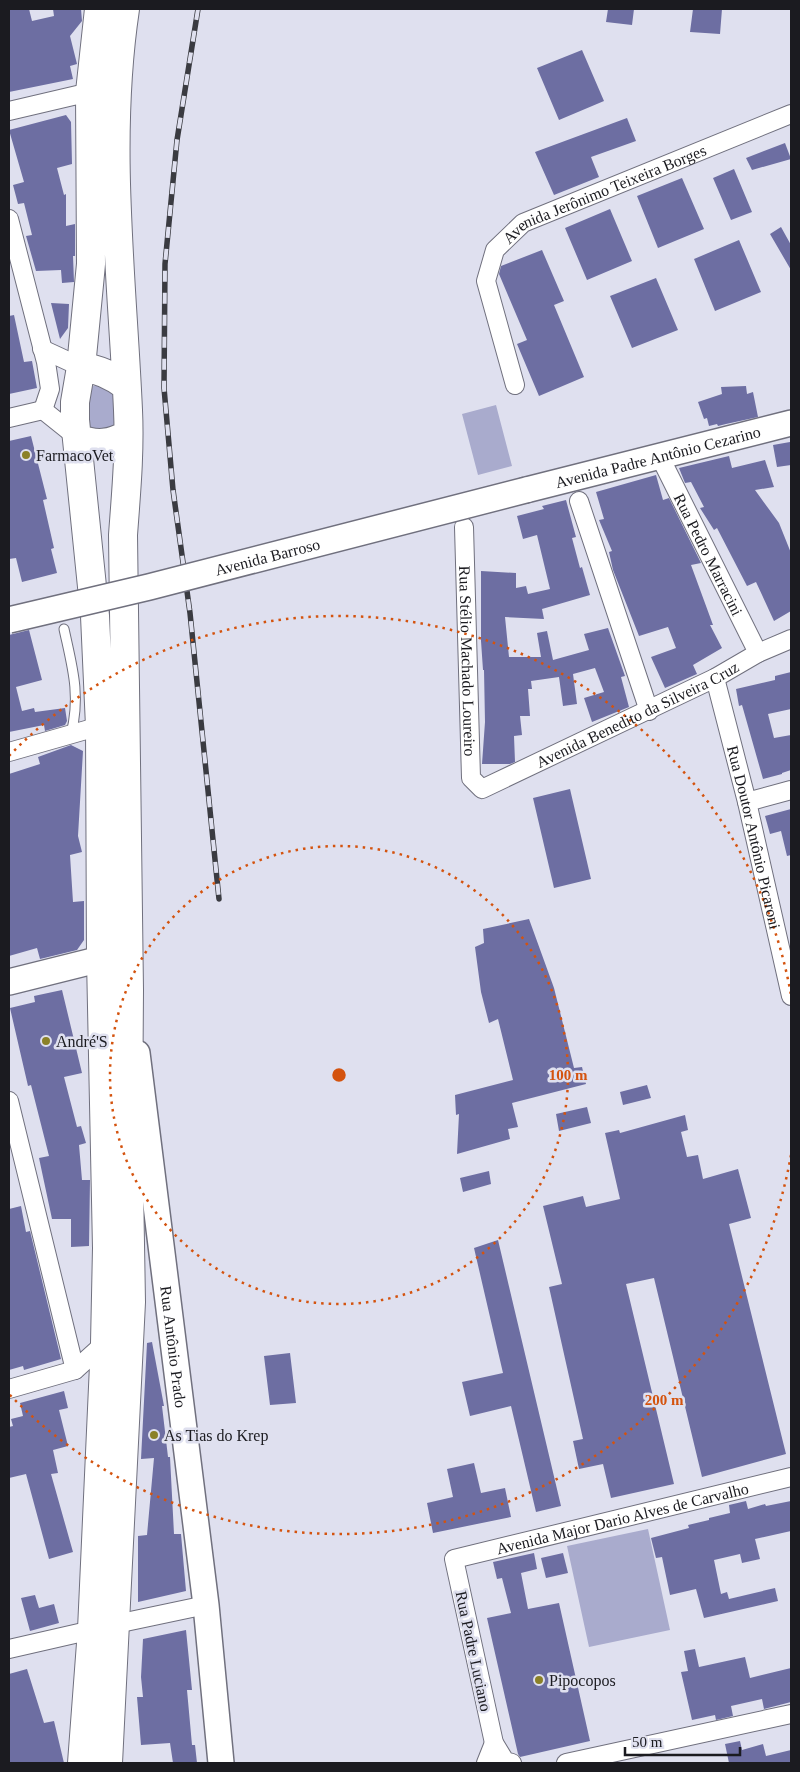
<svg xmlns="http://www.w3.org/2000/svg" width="800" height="1772" font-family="'Times New Roman',serif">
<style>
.green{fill:#a9abcd}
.building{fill:#6d6ea2}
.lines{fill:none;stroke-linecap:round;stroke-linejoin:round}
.lane-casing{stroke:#70707e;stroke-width:11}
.street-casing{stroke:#70707e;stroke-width:20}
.secondary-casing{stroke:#70707e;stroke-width:28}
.primary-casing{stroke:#70707e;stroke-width:30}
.lane{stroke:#fff;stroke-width:9}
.street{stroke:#fff;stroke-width:18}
.secondary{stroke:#fff;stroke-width:25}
.primary{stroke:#fff;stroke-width:28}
.rail-casing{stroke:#3a3b41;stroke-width:5.5}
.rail{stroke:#dfe0ef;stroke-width:4;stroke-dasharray:11;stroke-linecap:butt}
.secondary-bridge-casing{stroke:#70707e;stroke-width:28;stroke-linecap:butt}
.secondary-bridge{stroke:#fff;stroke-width:25}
.ring{fill:none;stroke:#d4530e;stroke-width:2.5;stroke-dasharray:2.5 5}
.poi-dot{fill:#8b8128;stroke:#dfe0ef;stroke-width:2}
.labels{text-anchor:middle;stroke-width:5;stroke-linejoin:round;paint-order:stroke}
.street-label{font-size:16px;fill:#1b1b20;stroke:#dfe0ef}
.poi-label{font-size:16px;fill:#1b1b20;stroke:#dfe0ef;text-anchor:start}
.centre{fill:#d4530e;stroke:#dfe0ef;stroke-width:2.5}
.ring-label{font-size:15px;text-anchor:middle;font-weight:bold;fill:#d4530e;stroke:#dfe0ef;stroke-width:5;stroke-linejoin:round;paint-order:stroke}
</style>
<rect width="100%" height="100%" fill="#dfe0ef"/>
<path class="green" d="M101 385 115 392 116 427 101 435 88 427V393L93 386Z
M496 405 512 466 478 475 462 414Z
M648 1529 670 1630 589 1647 567 1546Z"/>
<path class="building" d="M9 9H29L32 21 54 16 53 9H81L82 21 70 36 77 64 70 66 73 79 9 92Z
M608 9H634L632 25 606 22Z
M693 9H722L720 34 690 32Z
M582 50 604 101 559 120 537 68Z
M66 115 71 122 72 164 57 168 64 195 66 194V226L75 224V256H73L74 282 62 283 61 270 36 271 26 236 32 235 24 203 18 204 13 185 24 182 9 130Z
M627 118 636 141 591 157 599 177 554 195 535 152Z
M785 143 791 159 752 170 746 158Z
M734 169 752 212 731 220 713 178Z
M682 178 704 229 658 248 637 196Z
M610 209 632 261 587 280 565 228Z
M781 227 791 245V270L770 234Z
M739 240 761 292 715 311 694 259Z
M542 250 564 301 554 305 584 377 539 396 517 344 527 340 499 274 501 266Z
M656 278 678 330 632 348 610 296Z
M51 303 69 304 68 328 60 339Z
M14 315 24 362 32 361 37 388 9 394V316Z
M746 386 747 394 753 392 758 417 726 424 718 426 717 424 709 426 707 418 704 419 698 402 722 394 721 387Z
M31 436 47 499 43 500 54 548 51 549 57 573 22 582 16 558 9 559V441Z
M790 442 791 465 777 467 773 445Z
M729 456 732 468 765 460 774 487 755 490 779 523 791 553V611L774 621 756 582 747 586 717 528 714 530 700 508 704 507 691 482 685 483 679 468Z
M656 475 663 500 669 498 701 563 691 565 713 625H710L722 648 693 665 697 674 665 688 651 657 676 648 668 627 639 636 613 570 609 552 612 551 599 520 604 519 596 492Z
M566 500 576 537 572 538 580 568 582 567 590 595 542 609 544 619 505 617 509 657H541L537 633 547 631 553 660 589 650 584 634 608 628 625 676 621 677 629 707 592 722 584 698 604 692 595 668 573 674 577 704 563 706 559 677 531 681 532 689H528L530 716H520L522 735 514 736 515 762 510 764H482L485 722 484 670H483L481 641V571L516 573V588L526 586 528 594 550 589 537 535 523 539 517 516 544 509 542 506Z
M29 630 42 680 16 687 22 711 34 708 35 712 65 708 67 721 65 725 45 731 44 725 9 732V635Z
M791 672V709L768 714 774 738 791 735V770L782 773V774L763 779 742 705 739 706 736 689 775 680V676Z
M71 745 83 751 78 836 82 852 70 855 73 902 84 901V940L77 950 40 959 37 948 9 956V774L40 764 38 757Z
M570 789 591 879 554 888 533 798Z
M791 809V855L787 856 781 831 770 834 765 816Z
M529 919 554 988 574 1068 582 1067 586 1084 512 1103 518 1127 508 1129 510 1139 457 1154 459 1114 456 1115 455 1095 513 1080 498 1019 489 1023 481 992 475 947 484 943 483 929Z
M62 990 82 1073 64 1077 77 1127 81 1126 86 1143 79 1145 82 1180H90L89 1246 71 1247V1219H52L39 1158 49 1156 31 1085 28 1086 10 1008 35 1002 34 996Z
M647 1085 651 1098 623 1105 620 1092Z
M587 1107 591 1123 559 1131 556 1114Z
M685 1115 688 1130 681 1132 687 1157 698 1155 703 1179 738 1169 751 1218 729 1224 786 1454 702 1477 654 1278 626 1284 674 1484 611 1498 603 1464 579 1469 573 1441 583 1439 549 1287 562 1284 543 1206 583 1196 586 1207 620 1199 605 1133 619 1130 620 1133Z
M489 1171 491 1184 463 1192 460 1178Z
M21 1206 26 1232 30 1231 61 1359 24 1370 23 1366 9 1370V1209Z
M498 1240 561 1506 536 1512 511 1406 470 1416 462 1382 503 1373 474 1248Z
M152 1342 164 1406H162L168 1457H170L174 1534H181L186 1591 138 1602V1536L147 1535 154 1458 141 1459 147 1343Z
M290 1353 296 1403 270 1405 264 1356Z
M64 1391 68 1408 59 1410 68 1446 53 1450 58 1473 51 1474 73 1552 49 1559 26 1474 9 1478V1427L13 1426 11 1419 23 1416 20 1403Z
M474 1463 481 1493 505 1488 511 1517 433 1533 427 1503 453 1497 447 1469Z
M746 1501 748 1509 765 1504 766 1506 791 1501V1531L755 1539 760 1559 742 1563 740 1554 714 1560 721 1594 727 1592 729 1599 775 1588 778 1601 704 1618 696 1589 670 1595 662 1557 656 1558 651 1538 689 1528 688 1525 709 1520V1518L730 1513 729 1505Z
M534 1553 537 1569 521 1573 528 1609 559 1603 590 1741 520 1757 518 1754 487 1618 511 1613 502 1578 497 1579 493 1562Z
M563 1553 568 1573 546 1578 541 1558Z
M35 1595 39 1608 54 1604 59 1623 30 1631 21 1598Z
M186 1630 192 1690H187L192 1745H195L197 1763H173L170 1743 141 1745 137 1697H143L141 1677 143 1639Z
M695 1649 699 1667 745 1657 750 1678 791 1668V1702L764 1709 762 1699 731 1706 733 1716 716 1720 715 1715 692 1720 681 1672 688 1671 684 1651Z
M27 1669 44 1723 54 1721 64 1763H9V1674Z
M740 1741 742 1750 763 1744 766 1756 791 1750V1763H729L725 1744Z"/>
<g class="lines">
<g class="lane-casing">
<path id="lane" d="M64 629C72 666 81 695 71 734"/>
</g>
<g class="street-casing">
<g id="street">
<path d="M9 111 90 92"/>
<path d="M9 219 46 362 50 389 43 410"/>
<path d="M42 349 81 367"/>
<path id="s1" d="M515 385 486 281 495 250 523 223 791 114"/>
<path d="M43 410 78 438"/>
<path d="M9 418 43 410"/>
<path id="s2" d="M659 455 758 653"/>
<path d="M579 501 649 711"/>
<path id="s3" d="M464 527 471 778 482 789 715 678 758 653 791 639"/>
<path id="s4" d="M715 678 747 802 791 996"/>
<path d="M9 752 100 726"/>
<path d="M747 802 791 790"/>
<path d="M9 1101 75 1370"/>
<path d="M9 1389 75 1370 105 1343"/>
<path d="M116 1624 206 1605"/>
<path d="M9 1649 92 1630"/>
<path d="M486 1763 494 1743"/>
<path id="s5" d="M512 1763 505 1761 494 1743 454 1559 791 1477"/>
<path d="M566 1763 791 1714"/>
</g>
</g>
<g class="secondary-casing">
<g id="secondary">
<path id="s6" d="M526 490 791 423"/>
<path d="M9 982 101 959"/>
<path id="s7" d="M137 1053 206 1605 221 1763"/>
</g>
</g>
<g class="primary-casing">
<path id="primary" d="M81 367C99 369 112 375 126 386
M78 438C96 446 111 444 128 434
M82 1763 92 1630 105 1343 107 1248 101 959 100 726 95 616 75 420V402L81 367 91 264 90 92 99 9
M108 1763 131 1302 128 1127 129 990 123 535C126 494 130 452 128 410 122 277 105 142 125 9"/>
</g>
<use href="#lane" class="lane"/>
<use href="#street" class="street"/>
<use href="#secondary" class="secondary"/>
<use href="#primary" class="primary"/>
<g class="rail-casing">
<path id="rail" d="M198 9 177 140 165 264 164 388 173 490 190 613 219 899"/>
</g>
<use href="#rail" class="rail"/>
<g class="secondary-bridge-casing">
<g id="secondary-bridge">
<path id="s8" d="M9 620 149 587 526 490"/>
</g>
</g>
<use href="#secondary-bridge" class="secondary-bridge"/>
</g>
<g class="ring">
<circle cx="339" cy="1075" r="229"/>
<path d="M791 1155A459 459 0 0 1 9 1394M9 756A459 459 0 0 1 791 995"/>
</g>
<g class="poi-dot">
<circle cx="26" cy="455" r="5"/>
<circle cx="46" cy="1041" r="5"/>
<circle cx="154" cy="1435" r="5"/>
<circle cx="539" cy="1680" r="5"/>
</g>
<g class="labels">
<g class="street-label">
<text dy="6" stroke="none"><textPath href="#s1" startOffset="265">Avenida Jerônimo Teixeira Borges</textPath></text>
<text dy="6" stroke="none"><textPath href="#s6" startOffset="136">Avenida Padre Antônio Cezarino</textPath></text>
<text dy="6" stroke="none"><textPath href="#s2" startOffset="111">Rua Pedro Marracini</textPath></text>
<text dy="6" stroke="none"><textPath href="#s8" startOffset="266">Avenida Barroso</textPath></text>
<text dy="6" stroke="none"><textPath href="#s3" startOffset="134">Rua Stélio Machado Loureiro</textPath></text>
<text dy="6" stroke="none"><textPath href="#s3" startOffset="439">Avenida Benedito da Silveira Cruz</textPath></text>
<text dy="6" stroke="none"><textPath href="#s4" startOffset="164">Rua Doutor Antônio Picaroni</textPath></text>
<text dy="6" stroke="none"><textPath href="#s7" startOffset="296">Rua Antônio Prado</textPath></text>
<text dy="6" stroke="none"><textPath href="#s5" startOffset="390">Avenida Major Dario Alves de Carvalho</textPath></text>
<text transform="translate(474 1651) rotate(78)" y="6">Rua Padre Luciano</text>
</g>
<g class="poi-label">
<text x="36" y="461">FarmacoVet</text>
<text x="56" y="1047">André'S</text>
<text x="164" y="1441">As Tias do Krep</text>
<text x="549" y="1686">Pipocopos</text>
</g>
</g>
<circle cx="339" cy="1075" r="8" class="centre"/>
<g class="ring-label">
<text x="568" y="1080">100 m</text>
<text x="664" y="1405">200 m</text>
</g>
<rect width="800" height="1772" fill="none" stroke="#1b1b20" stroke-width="20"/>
<path d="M625 1747v8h115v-8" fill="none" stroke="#1b1b20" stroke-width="2.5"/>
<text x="632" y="1747" font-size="15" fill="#1b1b20" stroke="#dfe0ef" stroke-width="4" paint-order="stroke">50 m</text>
</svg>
